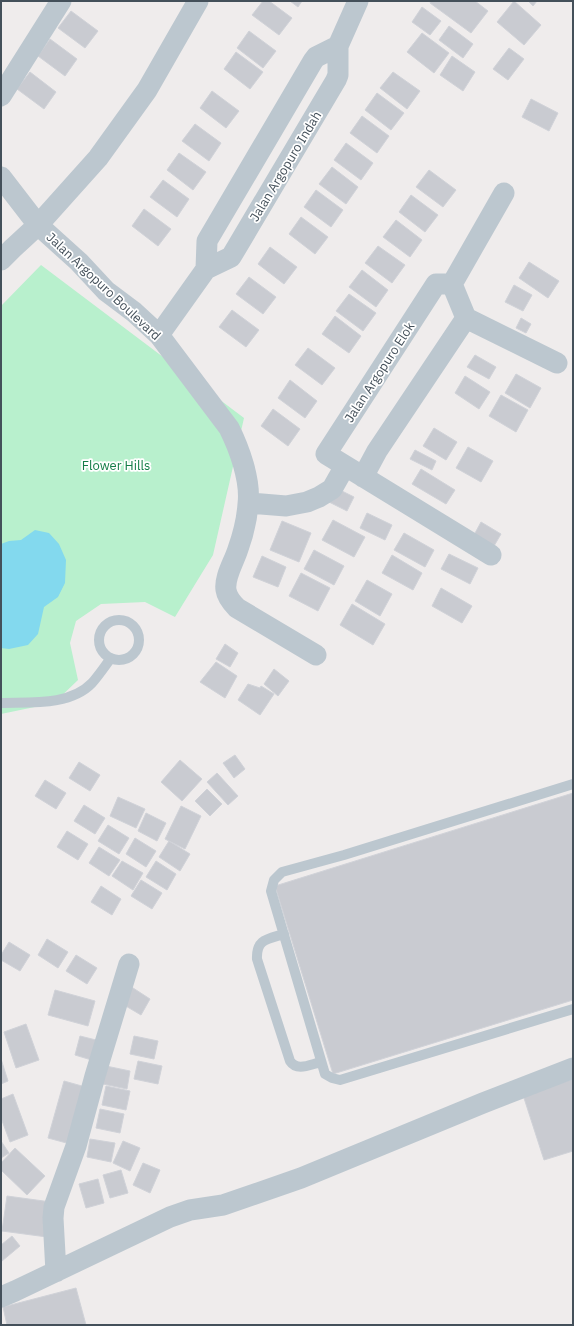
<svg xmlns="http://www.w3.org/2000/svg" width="574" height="1326" font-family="'IBM Plex Sans',sans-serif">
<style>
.green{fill:#b8f0cd}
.water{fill:#83d9ee}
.building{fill:#c9cbd1;stroke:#d0d2d8}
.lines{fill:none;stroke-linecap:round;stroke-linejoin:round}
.service{stroke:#bcc7cf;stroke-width:10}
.minor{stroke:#bcc7cf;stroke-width:21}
.labels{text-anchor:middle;stroke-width:3.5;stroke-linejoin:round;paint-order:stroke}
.street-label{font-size:13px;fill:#44505a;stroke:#fff}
.park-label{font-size:13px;fill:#137d47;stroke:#fff}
</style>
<rect width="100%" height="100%" fill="#efecec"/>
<path class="green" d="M41 265 244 418 213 555 175 617 145 602 101 604 76 621 70 643 78 680 54 703 1 714V306Z"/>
<path class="water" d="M35 530 49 533 59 544 66 560 65 583 58 597 44 607 38 634 28 645 9 649 1 648V544L9 541 21 540Z"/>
<path class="building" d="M263 1H269L292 18 279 35 252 15Z
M290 1H302L298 7Z
M431 1H475L488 11 471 33 430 3Z
M514 1 541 25 524 45 497 22Z
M528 1H537L533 6Z
M422 7 441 21 430 35 412 22Z
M71 11 98 31 85 48 58 28Z
M449 26 473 44 463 58 439 40Z
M249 31 276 51 263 68 237 48Z
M422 33 449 53 434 73 407 52Z
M50 39 77 59 65 76 38 56Z
M509 48 524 59 508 80 493 69Z
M236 52 263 72 250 89 224 69Z
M452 56 475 72 463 91 440 75Z
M30 72 56 92 44 109 17 89Z
M393 72 420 91 407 109 380 88Z
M212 91 239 111 226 128 200 108Z
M377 93 404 113 391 130 365 110Z
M531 99 558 113 549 131 522 117Z
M362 116 389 136 377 153 350 133Z
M195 124 221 143 209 161 182 141Z
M346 143 373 163 361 180 334 160Z
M179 153 206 172 193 190 167 170Z
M332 167 358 187 346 204 319 184Z
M429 170 456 190 443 207 416 187Z
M163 180 189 199 177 217 150 197Z
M316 190 343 210 331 227 304 207Z
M411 195 438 215 425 232 399 212Z
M144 209 171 229 158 246 132 226Z
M301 217 328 237 315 254 289 234Z
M396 220 422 240 410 257 383 237Z
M378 246 405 265 392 283 365 263Z
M270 247 297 267 284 284 258 264Z
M529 262 559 281 548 298 519 278Z
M362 270 388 290 376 307 349 287Z
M249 277 276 297 263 314 236 294Z
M514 285 532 295 523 311 505 302Z
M349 294 376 313 363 331 336 311Z
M232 310 259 330 246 347 219 327Z
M335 316 361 336 349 353 322 334Z
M521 318 531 324 526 333 516 328Z
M308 348 335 368 322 385 295 365Z
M475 355 496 367 489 379 467 367Z
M516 374 541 388 530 408 505 393Z
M465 376 490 392 479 409 455 393Z
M290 380 317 401 305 418 278 398Z
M501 395 528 410 516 432 489 416Z
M273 409 300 429 288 446 261 426Z
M434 428 457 442 446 460 423 446Z
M468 447 493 461 481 482 456 468Z
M415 450 436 461 432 470 410 459Z
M421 469 455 490 446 504 412 484Z
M336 488 354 497 347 511 329 502Z
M367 513 392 525 385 540 360 528Z
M333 520 365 537 354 557 322 540Z
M282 521 311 533 299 562 270 550Z
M481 522 501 534 494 546 474 535Z
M404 533 434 550 425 567 394 550Z
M314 550 344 566 334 585 304 569Z
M449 554 478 568 470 584 441 569Z
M392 555 422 573 413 590 382 573Z
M262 556 286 567 278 587 253 577Z
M301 573 330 588 318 611 289 596Z
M367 580 392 594 380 616 355 601Z
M441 588 472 606 462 623 432 606Z
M352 604 385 624 373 645 340 625Z
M225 644 238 653 230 667 216 659Z
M216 662 237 676 225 698 200 682Z
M274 669 289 681 278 696 264 684Z
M248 684 260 688 261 686 274 694 260 715 238 700Z
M235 755 245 769 234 778 223 763Z
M180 760 202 779 182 801 161 782Z
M79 762 100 775 90 791 69 778Z
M217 773 238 796 228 805 207 782Z
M45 780 66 793 56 809 35 796Z
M207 789 222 804 210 816 195 801Z
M573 793V1000L333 1074 275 886Z
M118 797 145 809 136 828 110 816Z
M84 805 105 818 95 834 74 821Z
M181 806 201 816 185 849 165 839Z
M146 813 166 823 157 841 138 831Z
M108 825 129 838 119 854 98 841Z
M67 831 88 844 78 860 57 847Z
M135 838 156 851 146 867 126 854Z
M169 841 190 854 180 871 159 857Z
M99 847 120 860 109 876 89 863Z
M122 861 143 873 133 890 112 876Z
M156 861 176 874 167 890 146 877Z
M141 880 162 893 152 909 131 896Z
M101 886 121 899 112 915 91 902Z
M47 939 68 952 58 968 38 955Z
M9 942 30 955 20 971 1 960V955Z
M76 955 97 968 87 984 66 971Z
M130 986 150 999 141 1015 119 1002Z
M55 990 95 1001 88 1026 48 1015Z
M26 1024 39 1060 16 1068 4 1032Z
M80 1036 104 1042 98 1062 75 1055Z
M134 1036 158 1041 154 1059 130 1054Z
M1 1059 8 1081 1 1084Z
M138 1061 162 1066 158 1084 134 1079Z
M106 1066 130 1071 127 1089 103 1084Z
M573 1079V1151L544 1160 523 1095Z
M64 1081 89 1088 74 1145 48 1138Z
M106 1086 130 1091 126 1110 102 1105Z
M13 1094 28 1135 10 1142 1 1118V1099Z
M100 1109 124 1114 120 1133 96 1128Z
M90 1139 115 1143 111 1162 87 1157Z
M1 1141 9 1153 1 1158Z
M123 1141 140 1148 130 1171 113 1163Z
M15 1148 45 1176 27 1195 1 1170V1163Z
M143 1163 160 1170 150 1193 133 1185Z
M121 1170 128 1193 110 1198 103 1175Z
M98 1179 104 1203 86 1208 79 1184Z
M7 1196 51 1202 47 1237 2 1231Z
M12 1236 20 1246 2 1261 1 1245Z
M76 1288 86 1325H7L3 1307Z"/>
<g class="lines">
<path class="service" d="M99 640a20 20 0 1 1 40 0a20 20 0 1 1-40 0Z
M1 703C30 702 70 706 92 683 99 675 105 666 111 658
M573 784 344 855 282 872 274 880 271 891 325 1074 332 1078 340 1080 573 1009
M284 934C268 939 256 939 257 959L290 1061C297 1072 311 1064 321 1062"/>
<path class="minor" d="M1 96 61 1
M1 177 38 225 79 262 106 291 134 312 159 335 229 428C239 448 251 480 248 504 247 519 243 535 238 549 234 562 224 577 226 590 227 597 232 603 237 608L316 655
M1 260 12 249 38 225 98 158 147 90 198 1
M206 269 207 241 313 61 316 57 338 46
M452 284H436L326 454 491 555
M452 284 504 193
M466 318 557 363
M159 335 206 269 231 257 336 80 338 75V46L358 1
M363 477 377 451 466 318 452 284
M249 503 286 506 307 502 319 497 332 489 345 466
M56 1272 53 1218 54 1207 76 1146 95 1076 129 964
M1 1297 15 1291 170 1217 190 1210 223 1205 301 1178 483 1103 573 1068"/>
</g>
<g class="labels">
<g class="street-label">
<text transform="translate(285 166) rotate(-59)" y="5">Jalan Argopuro Indah</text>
<text transform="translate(104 286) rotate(43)" y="5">Jalan Argopuro Boulevard</text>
<text transform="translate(379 372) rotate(-57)" y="5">Jalan Argopuro Elok</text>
</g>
<g class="park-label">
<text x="116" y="470">Flower Hills</text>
</g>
</g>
<rect width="574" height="1326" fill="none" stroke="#44505a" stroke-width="4"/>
</svg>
